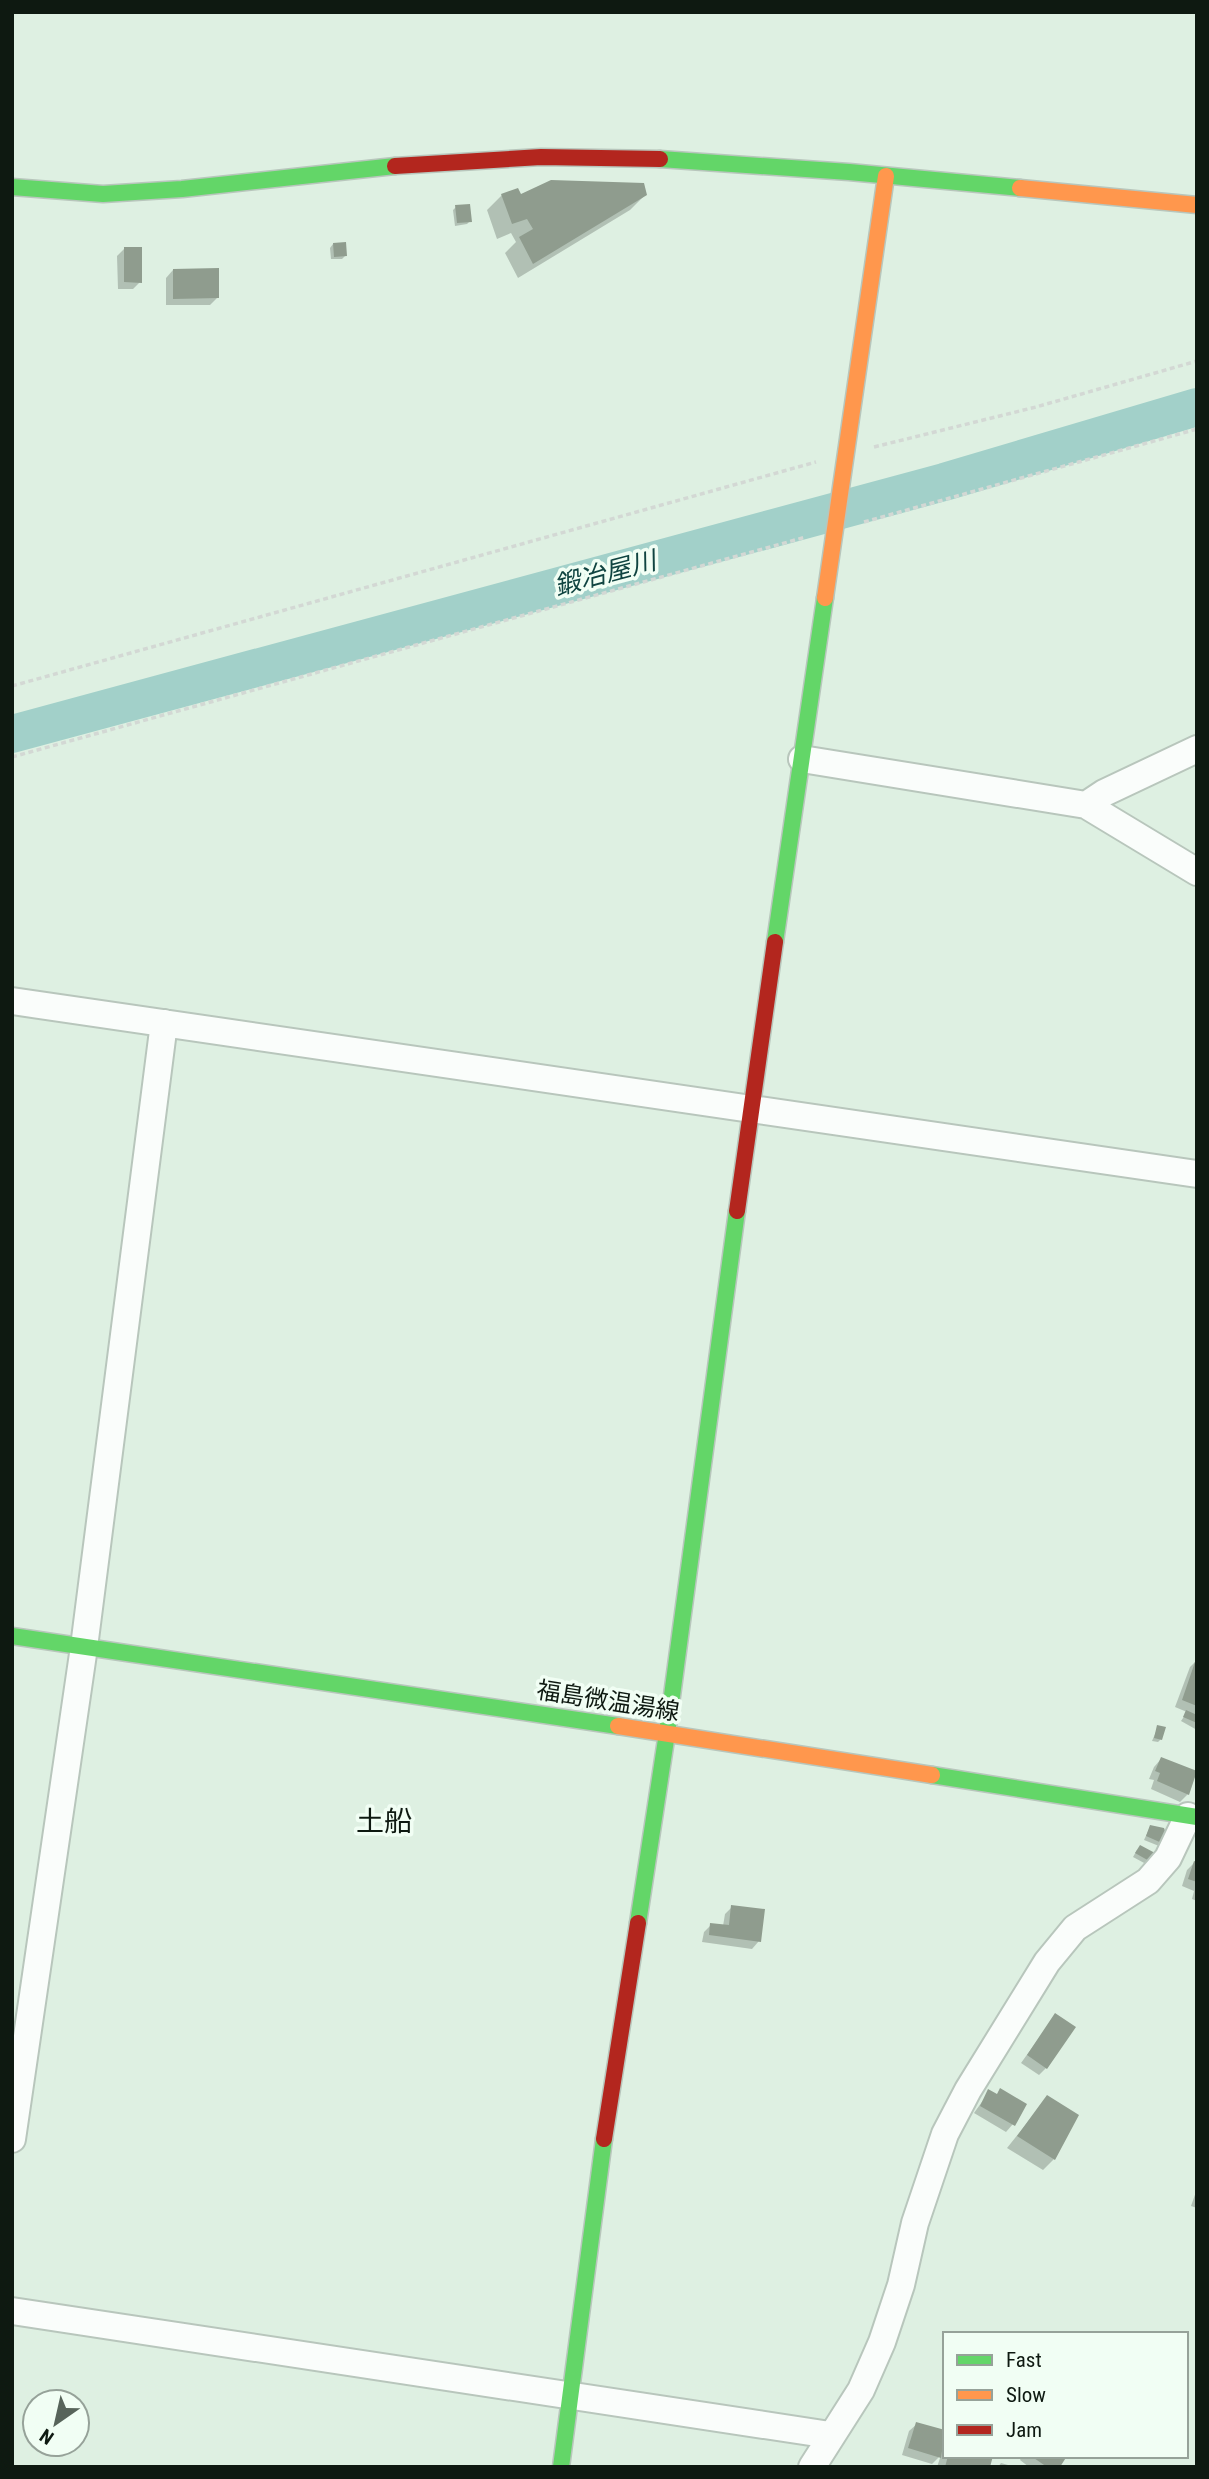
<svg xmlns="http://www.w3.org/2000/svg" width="1209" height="2479" font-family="'Roboto Condensed','Noto Sans JP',sans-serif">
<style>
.shadow{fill:#0003}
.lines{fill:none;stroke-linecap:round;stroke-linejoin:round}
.river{stroke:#a2d0c9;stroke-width:38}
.building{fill:#8f9c8e}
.street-casing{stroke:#b8c6bc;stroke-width:30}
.fast-casing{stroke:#b8c6bc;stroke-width:19}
.slow-casing{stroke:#b8c6bc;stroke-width:19}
.jam-casing{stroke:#b8c6bc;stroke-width:19}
.path{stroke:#d3d8d4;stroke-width:3.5;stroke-dasharray:5 3.5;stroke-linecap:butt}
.street{stroke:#fafdfb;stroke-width:26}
.fast{stroke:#63d668;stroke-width:16}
.slow{stroke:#ff974d;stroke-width:16}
.jam{stroke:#b3261e;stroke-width:16}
.labels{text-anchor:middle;stroke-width:7;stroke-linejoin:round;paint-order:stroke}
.street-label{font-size:24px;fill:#0e1911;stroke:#f1fef4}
.water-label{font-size:26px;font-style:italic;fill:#104441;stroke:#f1fef4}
.quarter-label{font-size:28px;fill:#0e1911;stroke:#f1fef4}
</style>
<rect width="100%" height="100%" fill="#def0e2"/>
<path class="shadow" d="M502 195 520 197 645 195 630 210 518 278 505 253 516 242 511 233 497 239 487 210Z
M456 207 470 221 467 224 455 226 453 210Z
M333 244 345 256 342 259H331L330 248Z
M124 249 140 282 133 289H118L117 256Z
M173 270 217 298 210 305H166V278Z
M1197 1660V1730L1181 1721 1187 1712 1175 1707 1190 1667Z
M1158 1727 1161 1739 1158 1742 1152 1741Z
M1161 1759 1196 1772 1188 1794 1180 1802 1151 1789 1154 1780 1149 1779 1154 1767Z
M1150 1827 1162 1843 1159 1846 1144 1840Z
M1137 1850 1149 1861 1146 1864 1133 1857Z
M1194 1863 1197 1864V1901L1192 1899 1194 1891 1182 1886 1187 1870Z
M732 1907 759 1941 752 1949 702 1942 704 1932 711 1925 723 1926 725 1914Z
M1055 2016 1046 2068 1039 2075 1021 2063Z
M989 2092 1013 2124 1006 2132 974 2113Z
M1047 2098 1054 2159 1043 2170 1007 2148Z
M1197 2189V2208L1191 2206Z
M917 2424 945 2432 941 2450 945 2447V2456H992L989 2467H937L941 2455 932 2464 902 2455 909 2431Z
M1022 2456H1065L1058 2467H1029L1020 2460Z
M1001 2463 1015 2467H998Z"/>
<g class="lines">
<path class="river" d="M12 734 944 482 1197 407"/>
</g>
<path class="building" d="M551 180 644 183 647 195 533 264 519 237 533 229 527 219 512 224 501 194 518 188 521 194Z
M470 204 472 222 457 223 455 205Z
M346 242 347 256 334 257 333 243Z
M124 247H142V283L124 282Z
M219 268V298L173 299V269Z
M1196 1659H1197V1706L1182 1700Z
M1186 1710 1197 1715V1723L1183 1717Z
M1157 1725 1166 1727 1162 1740 1154 1738Z
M1161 1757 1197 1771 1189 1795 1157 1781 1160 1773 1155 1771Z
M1150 1825 1164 1828 1167 1836 1164 1844 1146 1836Z
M1140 1845 1155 1853 1151 1862 1135 1853Z
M1194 1861 1197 1862V1882L1188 1879Z
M731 1905 765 1909 761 1942 709 1935 710 1923 729 1925Z
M1055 2013 1076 2027 1047 2069 1027 2055Z
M1000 2088 1027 2104 1015 2126 980 2106 988 2089 997 2094Z
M1047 2095 1079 2115 1055 2160 1017 2136Z
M916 2422 945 2430 941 2458 908 2448Z
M948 2456H993L990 2467H945Z
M1031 2456H1067L1060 2467H1047Z"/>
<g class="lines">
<g class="street-casing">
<path id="street" d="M802 759 1086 805 1197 872
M1086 805 1104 793 1197 749
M12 1001 1197 1174
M12 2139 84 1647 164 1023
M12 2311 830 2435
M812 2467 861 2390 882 2342 901 2285 915 2223 945 2134 968 2090 1047 1962 1075 1928 1148 1881 1168 1858 1188 1816"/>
</g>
<g class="fast-casing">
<path id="fast" d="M660 159 849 172 1020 188
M12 187 103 194 182 189 395 166
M775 942 825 598
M12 1636 618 1726
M932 1775 1197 1817
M638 1923 667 1733 737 1211
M561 2467 604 2139"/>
</g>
<g class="slow-casing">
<path id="slow" d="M1020 188 1197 205
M825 598 886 176
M618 1726 932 1775"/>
</g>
<g class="jam-casing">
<path id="jam" d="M395 166 541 157 660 159
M737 1211 775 942
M604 2139 638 1923"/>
</g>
<path class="path" d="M874 447 1036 407 1197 361
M864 522 1197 429
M12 686 816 462
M12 757 806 537"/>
<use href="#street" class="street"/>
<use href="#fast" class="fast"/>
<use href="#slow" class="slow"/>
<use href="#jam" class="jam"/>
</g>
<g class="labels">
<g class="street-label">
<text transform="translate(608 1701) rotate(9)" y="8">福島微温湯線</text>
</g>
<g class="water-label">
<text transform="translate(605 573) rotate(-15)" y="9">鍛冶屋川</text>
</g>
<g class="quarter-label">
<text x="384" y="1831">土船</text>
</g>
</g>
<rect width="1209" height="2479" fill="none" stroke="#0e1911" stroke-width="28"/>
<rect x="943" y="2332" width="245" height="126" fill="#f1fef4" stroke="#96a299" stroke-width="2"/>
<rect x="957" y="2355" width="35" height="10" fill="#63d668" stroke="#96a299" stroke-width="2"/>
<text x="1006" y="2367" font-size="21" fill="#0e1911">Fast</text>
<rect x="957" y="2390" width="35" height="10" fill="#ff974d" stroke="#96a299" stroke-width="2"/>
<text x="1006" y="2402" font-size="21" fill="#0e1911">Slow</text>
<rect x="957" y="2425" width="35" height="10" fill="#b3261e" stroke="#96a299" stroke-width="2"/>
<text x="1006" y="2437" font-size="21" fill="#0e1911">Jam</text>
<g transform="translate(56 2423) rotate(214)"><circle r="33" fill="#f1fef4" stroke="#96a299" stroke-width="2"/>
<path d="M0-5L12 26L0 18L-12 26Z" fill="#57645a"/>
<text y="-10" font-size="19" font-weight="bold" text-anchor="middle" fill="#0e1911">N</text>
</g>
</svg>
